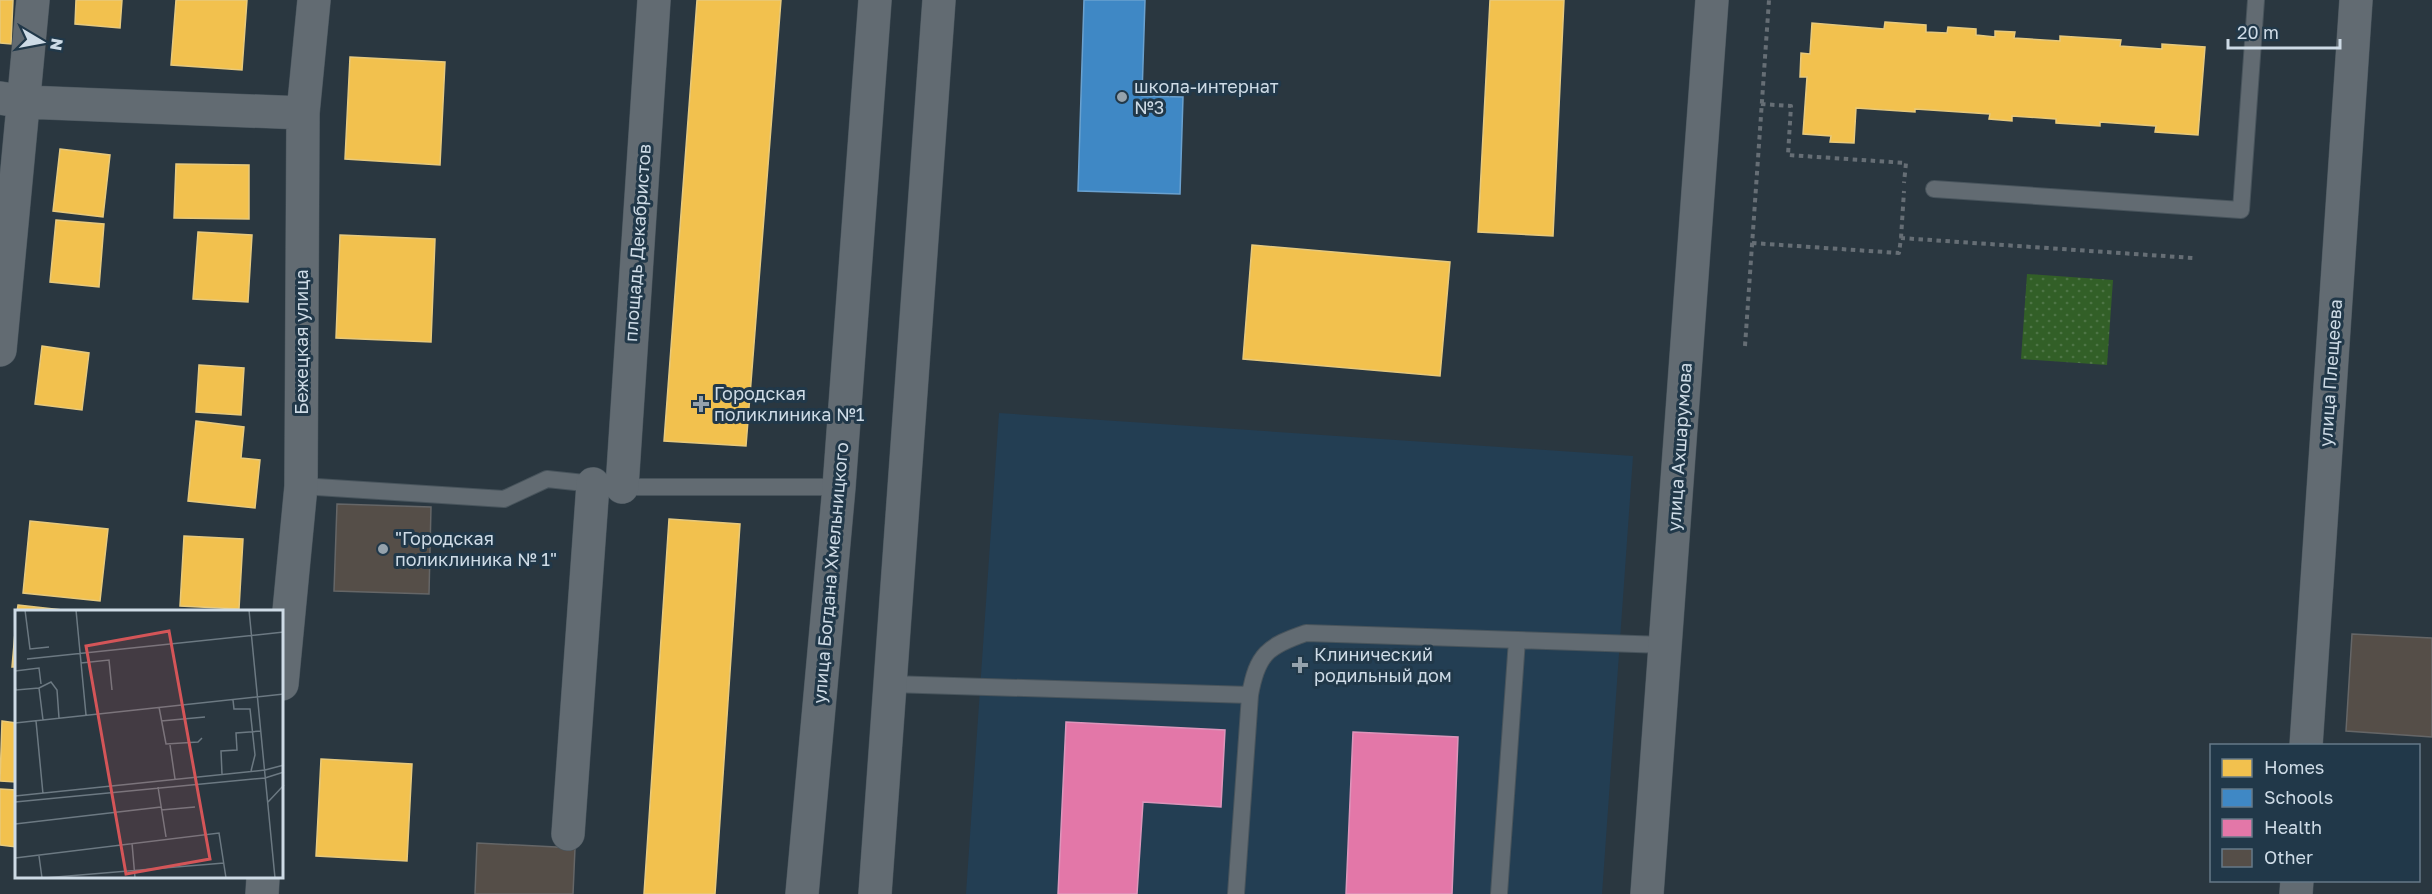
<svg xmlns="http://www.w3.org/2000/svg" width="2432" height="894" font-family="'Golos Text',sans-serif">
<style>
.built{fill:#233e53}
.park{fill:url(#park-dots)}
.homes{fill:#f2c14e;stroke:#e7c97c;stroke-width:1.5}
.schools{fill:#3f88c5;stroke:#6aa1cf;stroke-width:1.5}
.health{fill:#e377a8;stroke:#dd95bb;stroke-width:1.5}
.building{fill:#554e48;stroke:#656667;stroke-width:1.5}
.lines{fill:none;stroke-linecap:round;stroke-linejoin:round}
.service-casing{stroke:#48545c;stroke-width:18}
.minor-casing{stroke:#48545c;stroke-width:34}
.tertiary-casing{stroke:#48545c;stroke-width:34}
.path{stroke:#666e75;stroke-width:4;stroke-dasharray:4.5 4.5;stroke-linecap:butt}
.service{stroke:#626b72;stroke-width:16}
.minor{stroke:#626b72;stroke-width:33}
.tertiary{stroke:#626b72;stroke-width:33}
.poi-dot{fill:#95a2ac;stroke:#213849;stroke-width:2}
.labels{text-anchor:middle;stroke-width:6;stroke-linejoin:round;paint-order:stroke}
.poi-label{font-size:18px;fill:#cedbe6;stroke:#213849;text-anchor:start}
.street-label{font-size:18px;fill:#cedbe6;stroke:#213849}
.inset-road{fill:none;stroke:#6c7982;stroke-width:1.5}
.view{fill:#d45558;fill-opacity:0.15;stroke:#d45558;stroke-width:3}
.inset-edge{fill:none;stroke:#cedbe6;stroke-width:3}
</style>
<defs>
<pattern id="park-dots" width="8" height="8" patternUnits="userSpaceOnUse" patternTransform="scale(1.5)"><rect width="8" height="8" fill="#325f27"/><path d="M2 2h.1M6 6h.1" fill="none" stroke="#4e7546" stroke-width="1.8" stroke-linecap="round"/></pattern>
</defs>
<rect width="100%" height="100%" fill="#2a3740"/>
<path class="built" d="M999 413 1633 456 1602 894H966Z"/>
<path class="park" d="M2027 274 2113 280 2107 365 2021 359Z"/>
<path class="homes" d="M0 0H13L11 44 0 43Z
M76 0H122L120 28 75 24Z
M176 0H247L242 70 171 65Z
M697 0H781L746 446 664 441Z
M1490 0H1564L1553 236 1478 232Z
M1885 22 1926 25V32L1947 33 1948 27 1976 29V35L1995 37V31L2015 32 2014 38 2060 41V36L2121 40 2120 46 2162 49V44L2205 47 2198 135 2155 132 2156 126 2100 122V126L2056 123V119L2012 116V121L1989 119 1990 114 1915 109V112L1856 108 1854 143 1830 142 1831 136 1803 134 1807 77H1800L1801 53 1810 54 1812 23 1884 29Z
M350 57 445 62 440 165 345 159Z
M60 149 110 155 103 217 53 211Z
M176 164 249 165V219L174 218Z
M56 220 104 224 99 287 50 282Z
M198 232 252 235 248 302 193 299Z
M340 235 435 239 431 342 336 338Z
M1252 245 1450 262 1440 376 1243 359Z
M42 346 89 353 82 410 35 404Z
M199 365 244 368 241 415 196 412Z
M196 421 244 427 241 458 260 460 255 508 188 501Z
M669 519 740 524 715 894H644Z
M30 521 108 529 100 601 23 593Z
M184 536 243 539 239 609 180 606Z
M18 605 71 611V612H17Z
M16 621V667H12Z
M2 721 16 723V782L0 781Z
M321 759 412 764 407 861 316 856Z
M0 789 16 790V847L0 845Z"/>
<path class="schools" d="M1084 0H1145L1142 96 1183 97 1180 194 1078 191Z"/>
<path class="health" d="M1066 722 1225 730 1221 807 1143 802 1137 894H1058Z
M1353 732 1458 737 1452 894H1346Z"/>
<path class="building" d="M337 504 431 507 429 594 334 591Z
M2352 634 2432 638V737L2346 731Z
M477 843 575 848 573 894H475Z"/>
<g class="lines">
<g class="service-casing">
<path id="service" d="M1934 189 2241 210 2256 0
M301 486 504 499 547 479 622 487H839
M890 684 1250 695
M1236 894 1250 695C1257 654 1268 646 1306 633L1665 645
M1499 894 1517 640"/>
</g>
<g class="minor-casing">
<path id="minor" d="M0 98 25 102 303 113
M0 350 33 0
M622 487 654 0
M282 684 301 486 303 113 314 0
M2306 746 2356 0
M568 834 593 484
M262 894 263 878
M802 894 839 487 875 0
M875 894 939 0
M2296 894 2297 880"/>
</g>
<g class="tertiary-casing">
<path id="tertiary" d="M1647 894 1712 0"/>
</g>
<path class="path" d="M1761 104 1791 106 1788 155 1906 163 1904 183
M1901 238 1904 191
M1752 243 1899 253 1901 238 2193 258
M1745 346 1769 0"/>
<use href="#service" class="service"/>
<use href="#minor" class="minor"/>
<use href="#tertiary" class="tertiary"/>
</g>
<g class="poi-dot">
<circle cx="1122" cy="97" r="6"/>
<path d="M698 395h6v6h6v6h-6v6h-6v-6h-6v-6h6z"/>
<circle cx="383" cy="549" r="6"/>
<path d="M1297 656h6v6h6v6h-6v6h-6v-6h-6v-6h6z"/>
</g>
<g class="labels">
<g class="poi-label">
<text x="1134" y="93">школа-интернат<tspan x="1134" dy="21">№3</tspan></text>
<text x="714" y="400">Городская<tspan x="714" dy="21">поликлиника №1</tspan></text>
<text x="395" y="545">"Городская<tspan x="395" dy="21">поликлиника № 1"</tspan></text>
<text x="1314" y="661">Клинический<tspan x="1314" dy="21">родильный дом</tspan></text>
</g>
<g class="street-label">
<text transform="translate(638 243) rotate(-86)" y="6">площадь Декабристов</text>
<text transform="translate(302 342) rotate(-90)" y="6">Бежецкая улица</text>
<text transform="translate(2331 373) rotate(-86)" y="6">улица Плещеева</text>
<text transform="translate(1680 447) rotate(-86)" y="6">улица Ахшарумова</text>
<text transform="translate(831 573) rotate(-85)" y="6">улица Богдана Хмельницкого</text>
</g>
</g>
<g transform="translate(15 610)">
<rect width="268" height="268" fill="#2a3740"/>
<path class="inset-road" d="M10 0 15 39 34 37M61 0 71 105M234 0 260 268M12 49 269 22M66 53 94 50 97 80M0 61 24 58 26 74M0 76 1 80 24 78M218 90 219 99H235L240 145 236 161M144 97 151 134 183 132 187 128M28 110 24 78 36 72 42 80 44 108M21 111 28 184M146 111 190 107M0 113 269 84M155 135 160 169M207 164 206 141 222 140 221 123 246 121M143 177 151 227M0 186 250 160 269 155M0 192 250 168 269 162M253 192 269 175M146 200 180 197M0 214 146 197M117 233 120 268M24 246 27 268M0 248 204 223 211 268M29 268 209 253"/>
<path class="view" d="M154 21 195 249 111 264 71 36Z"/>
<rect width="268" height="268" class="inset-edge"/>
</g>
<rect x="2210" y="744" width="210" height="138" fill="#213849" stroke="#667988" stroke-width="1.5"/>
<rect x="2222" y="759" width="30" height="18" fill="#f2c14e" stroke="#667988" stroke-width="1.5"/>
<text x="2264" y="774" font-size="18" fill="#cedbe6">Homes</text>
<rect x="2222" y="789" width="30" height="18" fill="#3f88c5" stroke="#667988" stroke-width="1.5"/>
<text x="2264" y="804" font-size="18" fill="#cedbe6">Schools</text>
<rect x="2222" y="819" width="30" height="18" fill="#e377a8" stroke="#667988" stroke-width="1.5"/>
<text x="2264" y="834" font-size="18" fill="#cedbe6">Health</text>
<rect x="2222" y="849" width="30" height="18" fill="#554e48" stroke="#667988" stroke-width="1.5"/>
<text x="2264" y="864" font-size="18" fill="#cedbe6">Other</text>
<g transform="translate(42 42) rotate(100)" stroke="#213849" stroke-width="4.5" paint-order="stroke">
<path d="M0-4.5L10 22L0 15L-10 22Z" fill="#cedbe6"/>
<text y="-9" font-size="16" font-weight="bold" text-anchor="middle" fill="#cedbe6">N</text>
</g>
<path d="M2228 39v9h112v-9" fill="none" stroke="#cedbe6" stroke-width="3"/>
<text x="2237" y="39" font-size="18" fill="#cedbe6" stroke="#213849" stroke-width="4.5" paint-order="stroke">20 m</text>
</svg>
